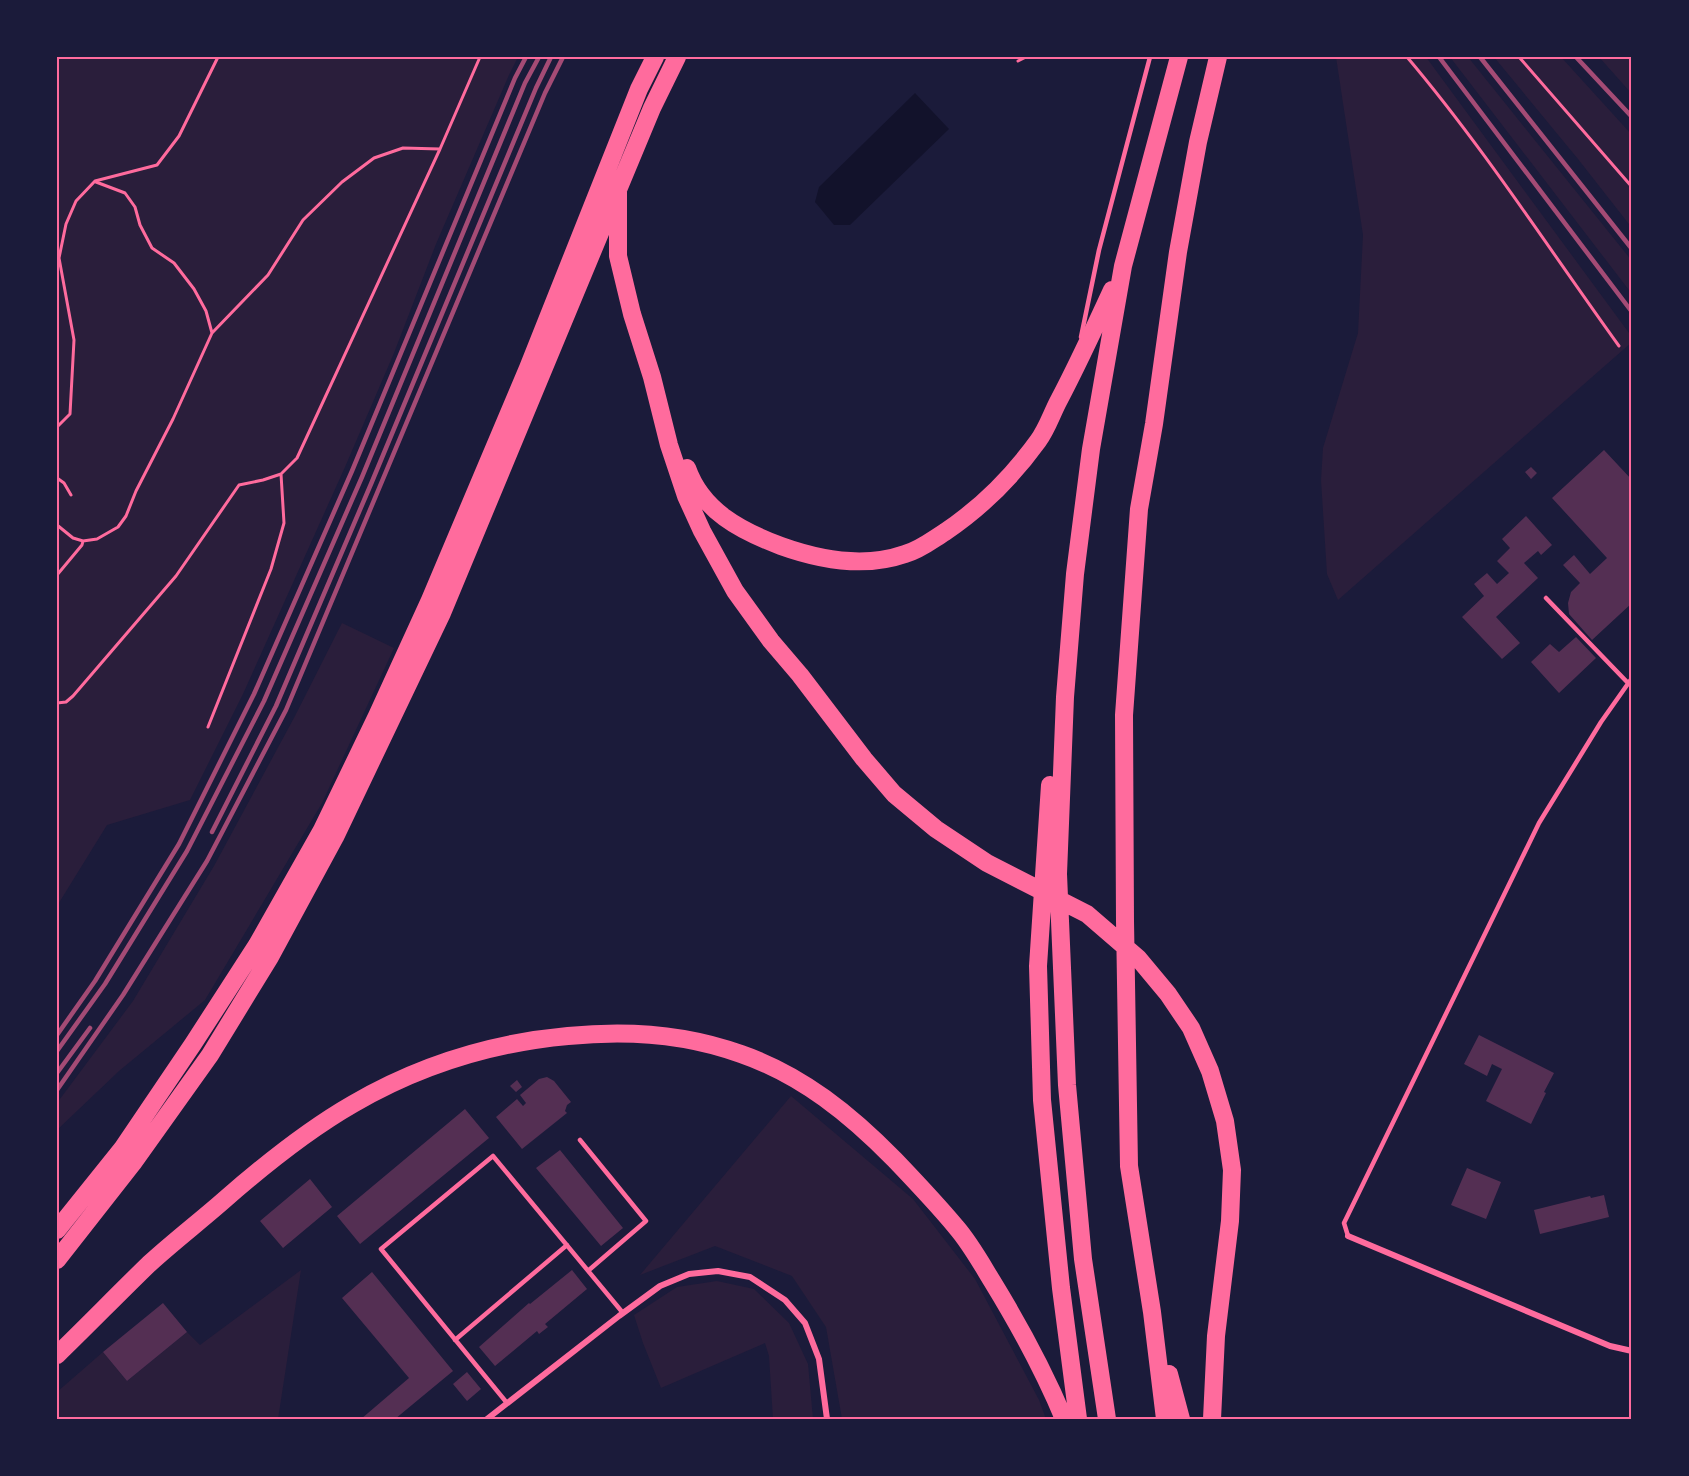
<svg xmlns="http://www.w3.org/2000/svg" width="1689" height="1476" font-family="'Source Sans 3',sans-serif">
<style>
.green{fill:#2a1e3b}
.water{fill:#12122b}
.building{fill:#542f53}
.lines{fill:none;stroke-linecap:round;stroke-linejoin:round}
.path{stroke:#ff6b9d;stroke-width:3}
.service{stroke:#ff6b9d;stroke-width:4.5}
.minor{stroke:#ff6b9d;stroke-width:6}
.motorway{stroke:#ff6b9d;stroke-width:18}
.rail{stroke:#a44b75;stroke-width:4.5}
.neatline{fill:none;stroke:#ff6b9d;stroke-width:2}
</style>
<rect width="100%" height="100%" fill="#1b1b3a"/>
<path class="green" d="M57 57H518L509 75 436 244 394 353 345 467 243 694 190 800 107 825 57 906Z
M1336 57H1426L1632 337V342L1338 600 1327 574 1321 480 1323 448 1358 333 1363 235Z
M1450 57H1468L1632 261V294Z
M1494 57H1561L1632 135V228L1578 159Z
M1599 57H1632V94Z
M342 623 394 648 322 803 205 1000 119 1071 57 1130V1103L133 1001 214 866 295 716Z
M791 1096 913 1199 975 1279 1039 1400 1046 1419H842L826 1327 792 1276 715 1246 640 1275Z
M301 1270 278 1419H57V1392L103 1352 127 1381 187 1332 200 1345Z
M717 1281 754 1289 789 1323 808 1364 813 1419H773L769 1356 765 1343 661 1388 643 1343 634 1315 677 1287Z"/>
<path class="water" d="M915 93 949 129 850 225H834L815 202 819 187Z"/>
<path class="building" d="M1604 450 1632 480V603L1592 640 1569 614 1568 603 1571 592 1580 583 1563 565 1574 555 1590 574 1607 558 1552 498Z
M1531 467 1537 473 1531 479 1525 472Z
M1526 516 1552 545 1541 555 1538 551 1524 563 1538 578 1496 617 1520 643 1502 659 1462 617 1484 596 1474 584 1487 573 1497 584 1509 573 1497 561 1510 548 1502 539Z
M1576 637 1596 658 1559 693 1531 662 1550 644 1559 652Z
M1479 1035 1554 1073 1544 1092 1546 1093 1531 1124 1486 1101 1502 1069 1492 1064 1487 1076 1464 1064Z
M547 1077 554 1081 571 1102 567 1105 565 1111 567 1113 522 1149 496 1117 517 1099 523 1106 526 1103 520 1095 539 1079Z
M517 1080 522 1087 516 1092 510 1086Z
M465 1109 489 1138 360 1244 337 1216Z
M560 1150 623 1228 601 1246 536 1168Z
M1467 1168 1501 1182 1486 1219 1451 1205Z
M310 1179 332 1207 283 1248 260 1221Z
M1604 1195 1609 1217 1540 1234 1534 1210 1590 1196 1591 1198Z
M572 1270 587 1289 545 1324 548 1327 539 1334 537 1331 495 1366 479 1347 529 1303 530 1304Z
M372 1272 453 1371 395 1419H361L409 1378 342 1298Z
M163 1303 187 1332 127 1381 103 1352Z
M467 1372 481 1389 467 1401 453 1384Z"/>
<g class="lines">
<path class="path" d="M1407 57C1484 148 1549 249 1619 346
M1519 57 1632 187
M1018 61 1026 57
M96 182 125 193 135 207 140 225 152 248 174 263 194 289 206 311 212 333
M57 427 70 414 74 340 59 258 66 224 76 201 95 181 157 165 179 136 218 57
M57 478 64 483 71 495
M57 525 73 538 83 541 97 539 118 527 126 516 136 491 173 419 212 333 268 275 303 220 342 182 374 158 403 148 440 149
M57 575 82 545 83 541
M57 703 66 702 73 696 176 576 239 485 263 480 281 474 297 458 440 149 480 57
M208 727 271 569 284 523 281 474"/>
<path class="service" d="M1081 337 1099 250 1150 57
M1546 598 1628 683
M580 1140 646 1221 589 1270
M1348 1236 1344 1223 1539 823 1601 722 1632 678
M455 1340 567 1245
M507 1403 381 1249 493 1156 623 1313"/>
<path class="minor" d="M1348 1236 1610 1346 1632 1351
M487 1419 619 1316 660 1286 689 1274 718 1271 750 1277 785 1300 805 1323 819 1359 827 1419"/>
<path class="motorway" d="M618 189V256L632 314 652 377 669 445 686 496 702 531 735 591 771 641 800 675 864 759 894 794 936 829 987 863 1087 914 1138 958 1168 994 1191 1028 1210 1071 1225 1121 1232 1170 1230 1221 1216 1336 1212 1419
M687 468C702 511 741 531 781 546 820 560 865 568 905 554 920 550 932 540 945 532 982 507 1012 477 1038 441 1047 429 1052 413 1059 400 1078 364 1095 327 1112 290
M1050 785 1038 966 1042 1100 1061 1288 1078 1419
M57 1230 122 1149 193 1044 257 945 322 830 377 716 430 600 528 368 639 89 655 57
M57 1260 133 1163 210 1055 270 957 335 837 442 613 652 108 677 57
M57 1355C88 1325 118 1294 149 1264 173 1242 199 1222 223 1201 264 1165 306 1131 353 1104 420 1065 491 1043 568 1036 626 1030 686 1034 741 1054 802 1075 851 1115 895 1160 916 1182 937 1204 956 1227 970 1243 981 1263 992 1281 1019 1325 1044 1371 1064 1419
M1169 1374 1181 1419
M1107 1419 1083 1259 1067 1085 1058 874 1065 697 1075 574 1091 449 1123 266 1179 57
M1165 1419 1152 1312 1129 1166 1125 921 1124 715 1139 509 1154 424 1178 252 1198 142 1218 57"/>
<path class="rail" d="M1439 57 1632 312
M1480 57 1632 249
M1576 57 1632 117
M212 832 276 706 371 484 536 88 551 57
M57 1035 95 981 179 844 254 694 352 471 515 78 526 57
M57 1051 105 984 187 851 264 701 362 477 525 83 539 57
M57 1073 90 1028
M57 1090 123 995 207 861 286 710 545 93 563 57"/>
</g>
<rect width="1689" height="1476" fill="none" stroke="#1b1b3a" stroke-width="117"/>
<rect x="58" y="58" width="1572" height="1360" class="neatline"/>
</svg>
